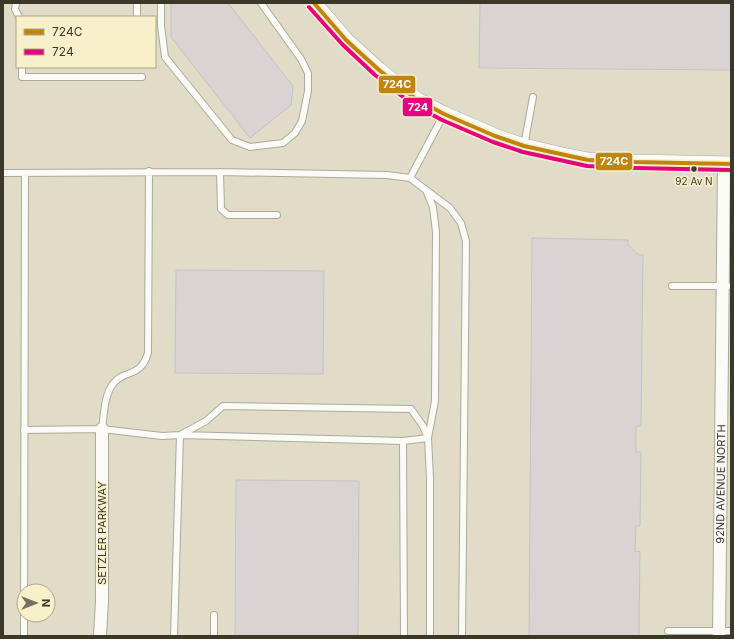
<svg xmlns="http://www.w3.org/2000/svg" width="734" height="639" font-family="Inter,sans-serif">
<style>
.building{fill:#d9d3d4;stroke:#c7c2bf}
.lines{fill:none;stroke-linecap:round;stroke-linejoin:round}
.service-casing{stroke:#adaa9a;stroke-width:8}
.minor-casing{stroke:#adaa9a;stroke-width:14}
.tertiary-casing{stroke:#adaa9a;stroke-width:16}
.service{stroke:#fafaf7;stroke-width:6}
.minor{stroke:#fafaf7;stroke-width:12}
.tertiary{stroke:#fafaf7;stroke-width:15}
.bus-1-casing{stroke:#f7f0cb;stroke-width:7}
.bus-2-casing{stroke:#f7f0cb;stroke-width:7}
.bus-1{stroke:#bf850d;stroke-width:4}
.bus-2{stroke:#e5007d;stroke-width:4}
.bus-dot{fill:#3b382a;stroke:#f7f0cb;stroke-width:1.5}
.labels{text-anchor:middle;stroke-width:3;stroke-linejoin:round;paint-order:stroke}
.bus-label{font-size:10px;fill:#3b382a;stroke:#f7f0cb}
.street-label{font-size:11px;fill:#3b382a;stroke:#f7f0cb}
.line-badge{stroke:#f7f0cb;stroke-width:1.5}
.badge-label{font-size:11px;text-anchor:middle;font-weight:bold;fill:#fff}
</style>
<rect width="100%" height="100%" fill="#e0dcc8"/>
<path class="building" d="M171 3H228L293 86 291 105 250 138 171 37Z
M480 3H731V70L479 68Z
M532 238 628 240V245L639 255H643L641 426H636V452H641L640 526H636L635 552 640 551 639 636H529Z
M176 270 324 271 323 374 175 373Z
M236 480 359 481 358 636H235Z"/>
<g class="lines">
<g class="service-casing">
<path id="service" d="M16 3 15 9 19 17
M161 3V26L165 57 232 140 250 147 283 143 295 133 302 121 308 91V73L301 59 261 3
M137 17V3
M22 67V77H142
M524 146 533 97
M220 172 221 209 228 215H277
M3 173 220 172 387 175 410 178 450 208 461 223 466 241 462 636
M410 178 444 114
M672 286H731
M102 429C104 416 104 395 113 384 125 368 140 379 148 353L149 171
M24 430 102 429 162 436 180 435 403 441 428 438 435 401 436 232 433 207 426 190
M182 434 206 421 223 406 411 409 423 426 428 438 430 478V636
M403 441 404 636
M668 631H731
M24 636 25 173
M174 636 180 435
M214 636V615"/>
</g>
<g class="minor-casing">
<g id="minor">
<path d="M100 636 102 601V429"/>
<path id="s1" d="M719 636 724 164"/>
</g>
</g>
<g class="tertiary-casing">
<path id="tertiary" d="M314 3 346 40 379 70 416 99 444 114 495 136 524 146 558 154 588 160 634 162 731 164"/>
</g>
<use href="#service" class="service"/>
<use href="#minor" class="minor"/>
<use href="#tertiary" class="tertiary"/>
<g class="bus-1-casing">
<path id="bus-1" d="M314 3 346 40 379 70 416 99 444 114 495 136 524 146 588 160 634 162 731 164"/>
</g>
<g class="bus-2-casing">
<path id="bus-2" d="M309 7 342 44 375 75 412 104 442 120 493 142 523 152 587 166 634 168 731 170"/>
</g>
<use href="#bus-1" class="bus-1"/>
<use href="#bus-2" class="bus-2"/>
</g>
<circle class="bus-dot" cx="694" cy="169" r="3.5"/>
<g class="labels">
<g class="bus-label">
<text x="694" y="185">92 Av N</text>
</g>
<g class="street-label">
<text dy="4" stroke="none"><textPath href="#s1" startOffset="152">92ND AVENUE NORTH</textPath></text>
<text transform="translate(102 533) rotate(-90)" y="4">SETZLER PARKWAY</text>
</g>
</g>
<g class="line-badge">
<rect x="378" y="75" width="38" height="19" rx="4" fill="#bf850d"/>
<rect x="402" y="97" width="31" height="20" rx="4" fill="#e5007d"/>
<rect x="595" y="152" width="38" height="19" rx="4" fill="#bf850d"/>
</g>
<g class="badge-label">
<text x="397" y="88">724C</text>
<text x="418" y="111">724</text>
<text x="614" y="165">724C</text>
</g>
<rect width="734" height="639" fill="none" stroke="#3b382a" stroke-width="8"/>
<rect x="16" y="16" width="140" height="52" fill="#f7f0cb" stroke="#aca68b"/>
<rect x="24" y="29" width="20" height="6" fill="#bf850d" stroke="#aca68b"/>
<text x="52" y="36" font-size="12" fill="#3b382a">724C</text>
<rect x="24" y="49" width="20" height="6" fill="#e5007d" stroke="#aca68b"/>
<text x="52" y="56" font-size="12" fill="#3b382a">724</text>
<g transform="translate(36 603) rotate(90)"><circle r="19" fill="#f7f0cb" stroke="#aca68b"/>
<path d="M0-3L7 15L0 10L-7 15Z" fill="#757161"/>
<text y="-6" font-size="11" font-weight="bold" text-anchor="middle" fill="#3b382a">N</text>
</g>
</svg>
